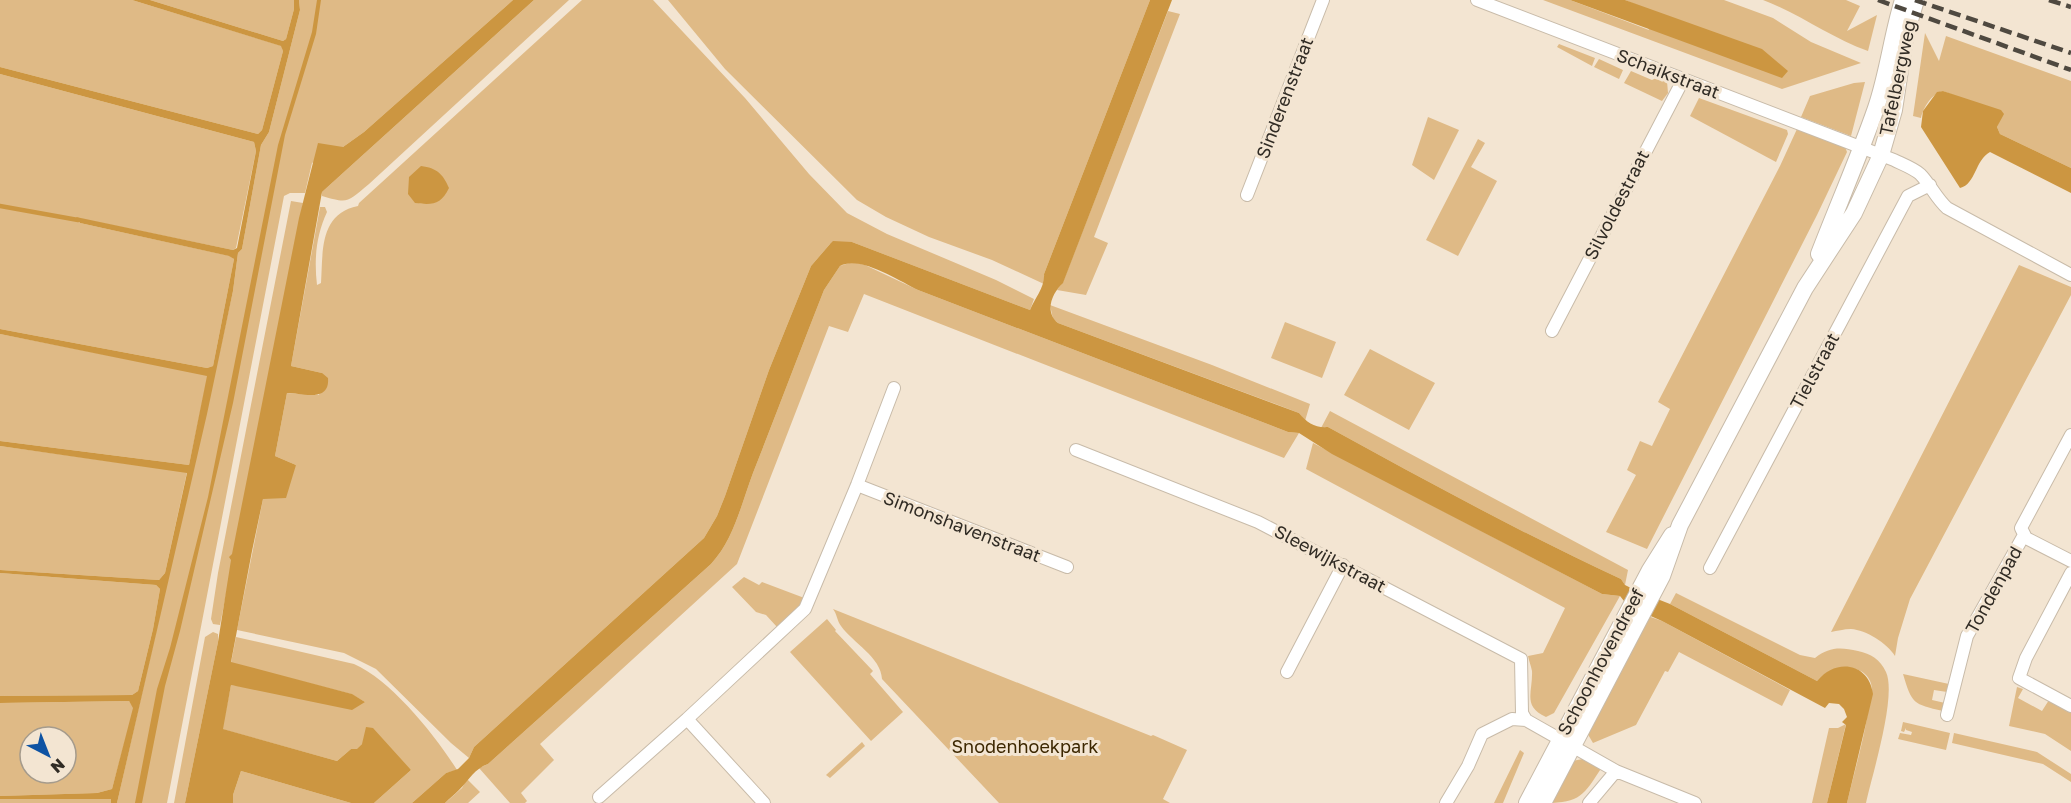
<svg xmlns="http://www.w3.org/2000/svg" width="2071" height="803" font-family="'Golos Text',sans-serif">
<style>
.green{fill:#dfba86;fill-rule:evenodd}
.water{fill:#cc9641}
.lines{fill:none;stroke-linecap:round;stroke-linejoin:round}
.stream{stroke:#cc9641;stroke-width:4.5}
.street-casing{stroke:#c8bba9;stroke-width:14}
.secondary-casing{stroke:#c8bba9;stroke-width:18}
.street{stroke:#fff;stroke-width:12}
.secondary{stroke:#fff;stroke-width:16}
.rail{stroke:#4f4940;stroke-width:4.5;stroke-dasharray:12 6;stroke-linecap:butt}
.labels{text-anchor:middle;stroke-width:6;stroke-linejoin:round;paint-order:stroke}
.street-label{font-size:18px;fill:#302b24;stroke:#f3e5d2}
.park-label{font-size:18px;fill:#3c2701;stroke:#f3e5d2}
</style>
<rect width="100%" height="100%" fill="#f3e5d2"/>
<path class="green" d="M0 0H132L282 46 283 51 262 130 258 134 0 67Z
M150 0H294V9L286 39 283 41Z
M299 0H513L364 132 343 147 312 163 305 193H290L284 196 167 803H117L216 368 233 291 238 253 242 249 261 145 269 132 300 10Z
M534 0H569L369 184C347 202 349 204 322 196V192Z
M582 0H653L745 98 809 174 847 213 887 234 996 280 1034 299 1030 310 852 242 830 244 811 266 769 370 725 496 717 516 704 538 474 747 469 758 451 743 376 669 344 653 237 630 263 499 296 465 275 456 287 393 319 395 322 373 291 366 320 207H325L327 212C316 236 314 259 317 285L321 283C323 252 319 214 358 206L359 203Z
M668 0H1150L1044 274V284L992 260 929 237 886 217 857 200 725 69Z
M1543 0H1570L1649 30 1639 6 1625 0H1724L1773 18 1811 42 1861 63 1782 89Z
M1763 0H1846L1860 6 1847 31 1877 15 1868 51C1831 38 1800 14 1763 0Z
M1168 11 1180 14 1094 237 1108 243 1086 295 1057 290 1063 282Z
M1925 33 1939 61 1946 36 2071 81V168L2000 134 1997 127 2003 114 1943 91C1932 93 1923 108 1921 118L1913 116Z
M1559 44 1595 58 1592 66 1557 47Z
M1599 59 1623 70 1619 79 1594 67Z
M1631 71 1652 80 1660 76 1667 81 1668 93 1662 101 1624 83Z
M0 74 254 142 256 151 236 248 233 250 77 218 80 223 230 256 234 259 213 366 207 368 0 329Z
M1865 82 1851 136 1801 117 1810 96 1854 83Z
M1699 98 1787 130 1788 134 1776 162 1690 116Z
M1428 117 1459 130 1434 180 1412 165Z
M1797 129 1845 147 1847 152 1817 215 1647 549 1606 532 1636 475 1627 470 1640 441 1652 446 1670 409 1658 402 1780 166Z
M1478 139 1485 143 1471 167 1497 181 1458 256 1426 240Z
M291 201 303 203 220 625 213 624 211 619 218 573Z
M852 262 865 265 918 290 1288 432 1299 433 1284 458 864 294 848 332 829 326 737 564 540 744 554 760 521 793 527 801 525 803H510L479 768 488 764 711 564C734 539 741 505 753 473 777 412 800 351 824 290L840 266Z
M2019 265 2071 287V295L1910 599 1898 638 1895 656C1887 643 1866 630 1851 629 1844 629 1837 631 1831 632Z
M1050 305 1212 365 1310 404 1305 421 1299 413 1273 403 1058 323 1053 319Z
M1285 322 1336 342 1322 378 1271 358Z
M0 334 208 375 189 465 0 441Z
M1370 349 1435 383 1409 430 1344 395Z
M1330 411 1628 570 1625 585 1621 579C1521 533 1425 480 1328 427L1321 428Z
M1313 443 1602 594 1620 596 1554 713 1546 717C1522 706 1533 692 1532 671 1531 666 1529 661 1528 656L1543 653 1565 608 1306 469Z
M0 446 187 472 165 573 159 580 0 570Z
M0 573 156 585 160 589 153 629 138 691 132 695 0 696Z
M744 577 759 585 762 582 807 599 777 627 766 615 756 612 732 587Z
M1676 593 1800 655 1815 658C1829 647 1840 647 1858 651 1871 654 1880 659 1886 672 1897 696 1872 775 1866 803H1847C1854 773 1863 743 1868 712 1869 705 1872 696 1872 689 1870 661 1830 663 1817 681L1670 604Z
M833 609 1151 736 1153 735 1187 750 1163 799 1170 803H999L882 679C881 657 853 643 841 626 837 621 837 614 833 609Z
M1645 615 1662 621 1790 690 1782 706 1679 652 1668 672 1665 671 1636 725 1593 743 1586 731Z
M827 619 836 630 835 631 873 671 870 674 903 712 871 741 790 652Z
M213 632 218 634V642L185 803H174L205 637Z
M236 637 354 664C391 680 435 735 457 770L446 773 412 803H374L411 770 362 744 357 750 351 749 337 761 222 729 231 685 365 702 351 694 231 663Z
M1903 674 1949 684 1947 692 1934 690 1932 700 1945 703 1943 711C1913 704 1912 704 1903 674Z
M2017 687 2023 689 2018 698 2042 711 2049 700 2071 710V751L2045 734 2009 726Z
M129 701 134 708 112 789 97 793 0 796V703ZM30 737H66V773H30Z
M1903 722 1950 733 1946 750 1898 739 1900 733 1911 735 1912 732 1906 730V728L1904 732 1901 731Z
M1846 724 1827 803H1812L1829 728H1838Z
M1954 733 2037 752 2071 774V782L2043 764 1952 743Z
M862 742 865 746 830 778 826 775Z
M1520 750 1524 753 1503 803H1494Z
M1588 758 1602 767C1584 795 1580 803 1546 803L1567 762Z
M241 771 351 803H233V795Z
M467 779 480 792 468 803H445L462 788Z
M24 798 111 799V803H0V799Z"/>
<path class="water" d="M132 0H150L283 41 286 39 294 9V0H299L300 10 269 132 261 145 242 249 238 253 233 291 207 414 117 803H111V799H0V796L97 793 112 789 133 708 129 701 0 703V696L132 695 138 691 153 629 160 589 156 585 0 573V570L159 580 165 573 187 473 0 446V441L189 465 207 376 0 334V329L207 368 213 366 234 259 229 256 80 223 76 217 233 250 237 248 256 151 254 142 0 74V67L258 134 262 130 283 51 281 46Z
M317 0H321L316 34 285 135 233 403 180 631 165 686 142 803H135L157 689 170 648 208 497 278 145 312 32Z
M513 0H534L322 192 291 366 322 373 328 378C330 403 302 393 287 393L275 456 296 465 286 498 263 499 252 551 231 662 352 694 365 702 352 710 231 685 223 729 337 761 351 749H357L362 744 366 727 373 728 411 770 374 803H351L241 771 233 795V803H185L218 642 231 560 229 557 232 554 299 218 318 143 343 147 364 132Z
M1150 0H1172L1063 283C1052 293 1044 312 1058 323L1299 413C1307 423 1315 428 1328 427 1425 480 1521 533 1621 579L1625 585 1637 591 1670 604 1817 681C1835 658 1869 662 1873 694L1847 803H1827L1846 725 1842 722 1847 717 1844 709 1839 704 1829 703 1825 708 1662 621 1628 606 1620 596 1602 594 1332 454 1299 433 1288 432 918 290C899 281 860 255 840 266L824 290C800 351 777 412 753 473 741 505 734 539 711 564L488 764C474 769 470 779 459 790 455 794 449 799 445 803H412L446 773 458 769 469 758 474 747 704 538 717 516 725 496 769 370 811 266 830 244 833 241 852 242 1030 310C1035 298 1045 287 1044 274Z
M1570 0H1625L1762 49 1788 71 1782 78Z
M1943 91 2001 110 2004 114 1997 127 2000 134 2071 168V193L1990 152C1975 160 1976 184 1960 188L1921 127 1923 111 1937 92Z
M421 166C437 168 443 174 449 188 441 205 432 205 415 203L408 194 409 177Z"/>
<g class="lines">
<path class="stream" d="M0 206 78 220"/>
<g class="street-casing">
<path id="street" d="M1477 0 1894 160C1902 164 1913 168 1920 174 1930 184 1936 198 1947 208L2071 275
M1247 195 1323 0
M1552 331 1683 80
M2071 435 2021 528 2026 538 2071 561
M1076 450 1258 522 1521 659 1522 713 1526 720
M857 485 1067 567
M1710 568 1908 196 1930 185
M2071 573 2026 658 2019 678 2071 706
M1287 672 1343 565
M1947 715 1967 636 2024 535
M687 719 764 803
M599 797 687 719 805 609 857 485 894 388
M1446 803 1468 766 1482 734 1512 719 1526 720 1616 771 1695 803
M1589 803 1616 771"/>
</g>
<g class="secondary-casing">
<path id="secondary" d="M1819 254C1838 205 1859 157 1876 108 1888 73 1892 35 1903 0
M1527 803 1650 570 1672 535
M1543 803 1662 576 1680 525 1805 288 1854 213 1881 155 1894 110 1905 37 1916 0"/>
</g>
<use href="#street" class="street"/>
<use href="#secondary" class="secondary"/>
<path class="rail" d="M1878 0 2071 70
M1915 0 2071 53
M2049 0 2071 7"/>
</g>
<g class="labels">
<g class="street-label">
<text transform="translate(1668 74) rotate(21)" y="6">Schaikstraat</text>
<text transform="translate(1898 78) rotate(-78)" y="6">Tafelbergweg</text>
<text transform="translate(1285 98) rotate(-69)" y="6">Sinderenstraat</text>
<text transform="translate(1617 205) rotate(-63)" y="6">Silvoldestraat</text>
<text transform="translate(1815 371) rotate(-62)" y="6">Tielstraat</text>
<text transform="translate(962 527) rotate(21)" y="6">Simonshavenstraat</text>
<text transform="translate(1330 559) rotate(28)" y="6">Sleewijkstraat</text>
<text transform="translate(1994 590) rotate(-61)" y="6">Tondenpad</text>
<text transform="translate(1601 662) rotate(-62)" y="6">Schoonhovendreef</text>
</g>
<g class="park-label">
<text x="1025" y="753">Snodenhoekpark</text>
</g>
</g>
<g transform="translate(48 755) rotate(138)"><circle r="28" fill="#f3e5d2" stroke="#a59b8c" stroke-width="1.5"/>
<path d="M0-4.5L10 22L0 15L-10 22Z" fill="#0e53a3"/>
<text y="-9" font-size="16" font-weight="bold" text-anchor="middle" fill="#302b24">N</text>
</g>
</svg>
